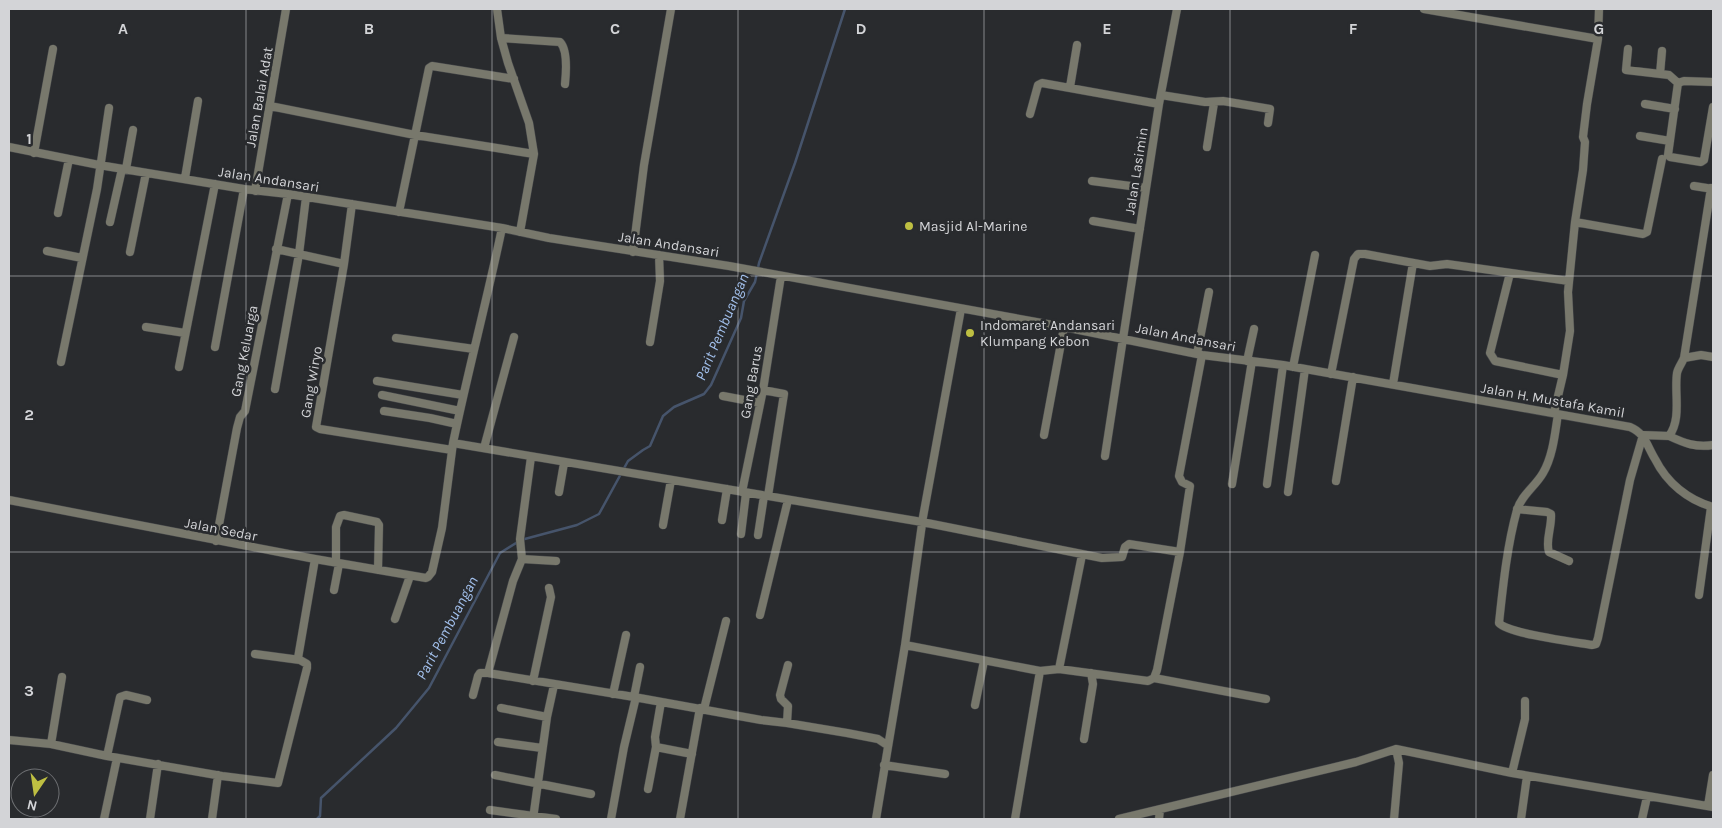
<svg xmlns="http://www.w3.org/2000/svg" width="1722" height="828" font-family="Karla,sans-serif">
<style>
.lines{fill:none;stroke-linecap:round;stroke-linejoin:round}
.stream{stroke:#46546b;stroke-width:2.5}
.minor-casing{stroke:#444649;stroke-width:9}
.minor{stroke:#78786c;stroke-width:8}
.grid{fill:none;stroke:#d3d4d7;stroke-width:1;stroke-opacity:0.55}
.poi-dot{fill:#bebf42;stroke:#292b2e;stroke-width:2}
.labels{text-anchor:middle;stroke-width:5;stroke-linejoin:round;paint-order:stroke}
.street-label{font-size:14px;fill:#d3d4d7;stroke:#292b2e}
.poi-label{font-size:14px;fill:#d3d4d7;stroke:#292b2e;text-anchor:start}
.water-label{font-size:15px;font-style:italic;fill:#a3c1ed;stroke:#292b2e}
.grid-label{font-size:16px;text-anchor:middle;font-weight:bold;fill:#d3d4d7;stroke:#292b2e;stroke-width:5;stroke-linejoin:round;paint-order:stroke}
</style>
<rect width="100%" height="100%" fill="#292b2e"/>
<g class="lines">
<path class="stream" d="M317 819 320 816 321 798 396 728 429 688 500 553 521 540 577 525 599 514 628 461 643 450 650 446 663 416 674 407 704 394 711 385 741 318 744 301 755 282 759 263 795 163 845 9"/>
<g class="minor-casing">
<path id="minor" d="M497 9 501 38 508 63 529 123 534 154 520 232
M1424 9 1598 39
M501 38 560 42C568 50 566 74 565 84
M1628 49 1626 70 1669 75 1678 83
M1660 74 1662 51
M1713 82 1684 81 1678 83 1668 155 1670 157 1701 162 1704 160 1713 107
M1070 87 1077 45
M1161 95 1205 102 1223 101 1270 109 1268 123
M1645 104 1675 109
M270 106 415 135 534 154
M1030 114 1038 85 1042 83 1159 104
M1640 136 1670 141
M9 147 99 165 244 189 288 194 502 228 549 238 729 266 1064 327 1202 355 1283 365 1630 427C1645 433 1647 446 1655 459 1667 483 1688 500 1713 507
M1207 147 1214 103
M34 153 53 49
M126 169 133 130
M185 178 198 101
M1092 181 1146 188
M1694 186 1713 189
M255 191 286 9
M352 204 344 264 316 427 320 429 452 450
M399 212 429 68 432 66 514 79
M58 213 69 159
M1093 221 1140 229
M110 222 122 169
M1575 222 1643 234 1647 232 1662 159
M276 249 344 264
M47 251 82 258
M130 252 146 173
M633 252 644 165 671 9
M1510 273 1490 353 1495 361 1563 375
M146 327 185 333
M396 338 474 349
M650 342 660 281 659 255
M215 347 244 189
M1197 354 1209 292
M1684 358 1711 188
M1247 361 1254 329
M61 362 97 189 109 108
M179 367 215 184
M1293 367 1315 255
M1331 374 1354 259 1358 254H1365L1430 266 1447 264 1569 281
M377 381 463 395
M1393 384 1413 263
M275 389 299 254 306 197
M763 390 784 394 768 496
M382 395 460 411
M723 396 760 403
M384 411 430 418 457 424
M1554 413 1563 375 1570 331 1568 292 1575 222 1583 170 1585 142 1583 137 1587 104 1598 39 1599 9
M1558 414C1555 433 1553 456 1543 473 1535 487 1522 494 1517 510 1507 546 1503 586 1499 623 1509 634 1574 642 1592 645L1596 644 1598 638 1630 480 1643 435 1669 436C1682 419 1674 393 1677 373 1678 368 1682 363 1684 358L1701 355 1713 357
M1044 435 1064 327
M1669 436C1684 443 1696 448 1713 445
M453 443C468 371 487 300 502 228
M484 448 514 337
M1105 456 1159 104 1177 9
M1336 481 1353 377
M1232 484 1252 361
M1267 484 1283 365
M559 492 564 463
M742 492 763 390 781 276
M1288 492 1305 369
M9 500 315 559 426 578 428 577 432 572 442 528 453 443 922 522 1102 558 1122 557 1125 547 1129 544 1180 552
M1517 509 1547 512 1551 514C1552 527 1545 541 1549 552L1569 561
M722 520 727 489
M663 525 671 480
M741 534 746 493
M758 535 764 496
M216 541 237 428 240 417 245 411 288 194
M522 559 556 561
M336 562V527L340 516 344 515 377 522 379 525 378 570
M334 590 339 564
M1699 595 1711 507
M760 615 788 500
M395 619 410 576
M905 645 1040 671 1059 669 1148 681 1154 678 1157 670 1180 552 1190 486 1182 482 1179 476 1202 355
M255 654 300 660
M1059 669 1082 555
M488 673 634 697 761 720 787 723 847 733 878 739 887 745
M1154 678 1266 699
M533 681 551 597 549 588
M613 694 626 635
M473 695 478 676 480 673H488L513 581 522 559 520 539 531 457
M634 697 640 667
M975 705 984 661
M501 708 547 717
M704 709 726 621
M787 723 788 706 781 699 780 695 788 665
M1084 739 1093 684 1091 673
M9 740 51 744 107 756 222 776 278 783 307 668V664L300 660 298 658 315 559
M498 742 542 748
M51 744 62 677
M656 747 692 754
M107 756 120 697 126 695 147 700
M884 765 945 774
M1512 773 1525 719V701
M495 775 591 794
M648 789 656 747 655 737 661 702
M1708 806 1713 775
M490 810 556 819
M104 819 117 758
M150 819 158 764
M212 819 218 775
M533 819 547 717 554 685
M611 819 624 747 636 697
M680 819 700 708
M876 819 905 645 923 517 961 309
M1015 819 1040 671
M1119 819 1356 762 1396 749 1512 773 1713 807
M1159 819 1160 809
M1394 819 1399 763 1396 749
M1521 819 1527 776
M1642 819 1647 797"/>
</g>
<use href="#minor" class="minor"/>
</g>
<path class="grid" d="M246 9V819M492 9V819M738 9V819M984 9V819M1230 9V819M1476 9V819M9 276H1713M9 552H1713"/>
<g class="poi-dot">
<circle cx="909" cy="226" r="5"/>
<circle cx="970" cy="333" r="5"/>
</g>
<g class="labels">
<g class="street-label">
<text transform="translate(259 97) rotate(-80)" y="5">Jalan Balai Adat</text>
<text transform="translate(1136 171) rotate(-81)" y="5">Jalan Lasimin</text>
<text transform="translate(269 179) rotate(9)" y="5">Jalan Andansari</text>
<text transform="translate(669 244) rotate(9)" y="5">Jalan Andansari</text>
<text transform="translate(1186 337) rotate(11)" y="5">Jalan Andansari</text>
<text transform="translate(244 351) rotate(-79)" y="5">Gang Keluarga</text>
<text transform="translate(311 382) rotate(-80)" y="5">Gang Wiryo</text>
<text transform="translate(751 382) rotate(-80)" y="5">Gang Barus</text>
<text transform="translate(1553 400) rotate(10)" y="5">Jalan H. Mustafa Kamil</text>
<text transform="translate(221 529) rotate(11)" y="5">Jalan Sedar</text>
</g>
<g class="poi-label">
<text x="919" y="231">Masjid Al-Marine</text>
<text x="980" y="330">Indomaret Andansari<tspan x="980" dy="16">Klumpang Kebon</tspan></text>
</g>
<g class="water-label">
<text transform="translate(722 327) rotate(-67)" y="5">Parit Pembuangan</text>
<text transform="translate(447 628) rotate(-62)" y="5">Parit Pembuangan</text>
</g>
</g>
<g class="grid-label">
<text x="123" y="34">A</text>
<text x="369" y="34">B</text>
<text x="615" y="34">C</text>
<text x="861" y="34">D</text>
<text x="1107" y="34">E</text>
<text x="1353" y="34">F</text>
<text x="1599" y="34">G</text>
<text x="29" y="144">1</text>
<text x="29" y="420">2</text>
<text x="29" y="696">3</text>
</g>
<rect width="1722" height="828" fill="none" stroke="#d3d4d7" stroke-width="20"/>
<g transform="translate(35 793) rotate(193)"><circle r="24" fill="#292b2e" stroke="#6d6f72"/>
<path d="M0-4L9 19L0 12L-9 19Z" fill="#bebf42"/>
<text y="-8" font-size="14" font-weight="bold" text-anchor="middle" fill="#d3d4d7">N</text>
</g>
</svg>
